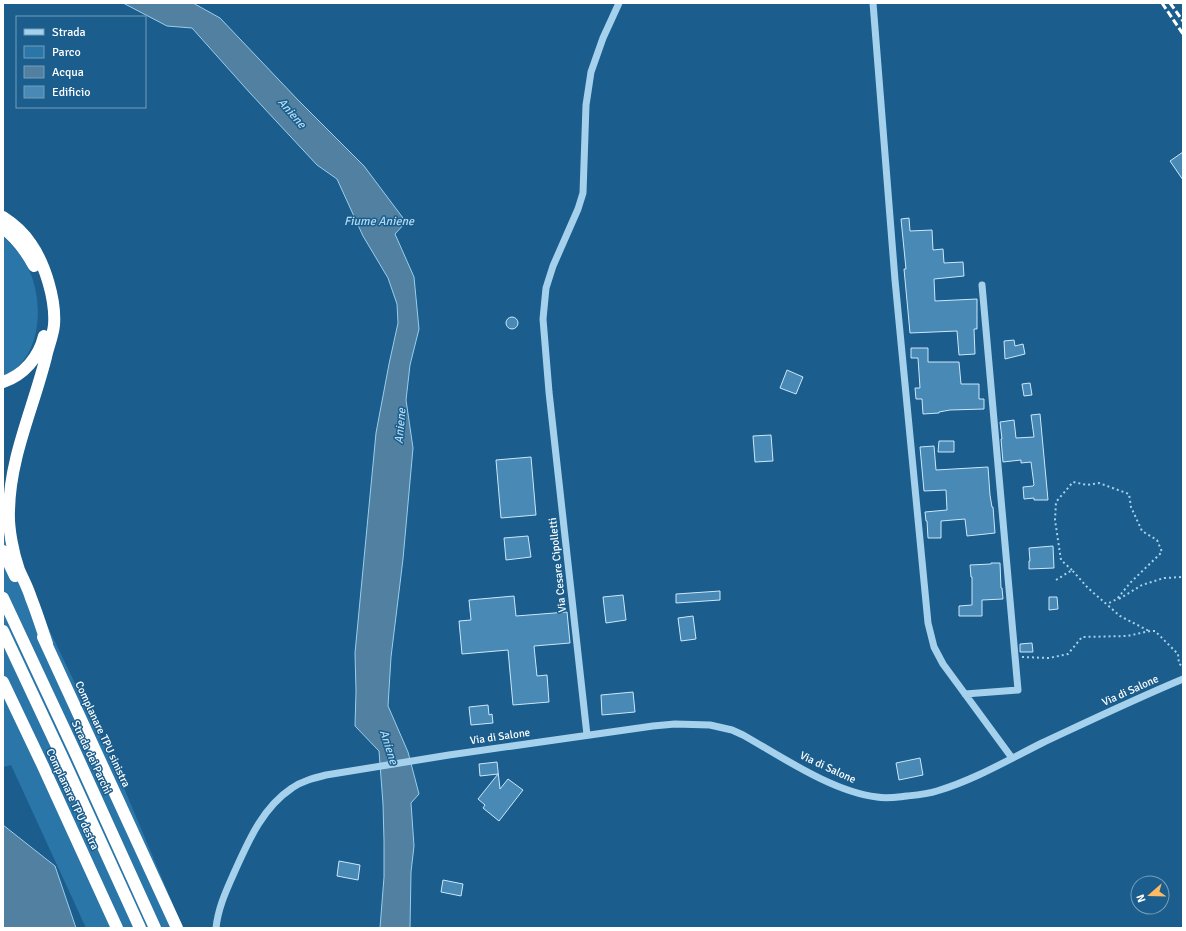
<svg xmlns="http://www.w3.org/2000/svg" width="1186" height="931" font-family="Signika,sans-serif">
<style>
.green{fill:#2b76a8}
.water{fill:#5280a1;stroke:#99ceef}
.building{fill:#4889b6;stroke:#cce7fa}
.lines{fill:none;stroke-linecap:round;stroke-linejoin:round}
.path{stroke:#a6d1ed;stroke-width:2;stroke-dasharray:2 3;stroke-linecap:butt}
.minor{stroke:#a6d1ed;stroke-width:7}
.highway{stroke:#fff;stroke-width:12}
.rail{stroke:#fff;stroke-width:3;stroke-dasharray:7 3;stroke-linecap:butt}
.labels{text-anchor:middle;stroke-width:3;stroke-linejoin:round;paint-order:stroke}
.street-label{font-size:11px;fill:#fff;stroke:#1b5d8c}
.water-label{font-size:12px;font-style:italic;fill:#b2daf4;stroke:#1b5d8c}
</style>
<rect width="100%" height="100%" fill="#1b5d8c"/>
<path class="green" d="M3 236C13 246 23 257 29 270 43 300 42 349 14 370 11 373 7 374 3 376Z
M3 534 113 762 183 928H86L11 765 3 767Z"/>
<path class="water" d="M123 3H193L220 18 298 100 364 166 406 222 395 234 414 277 419 329 410 365 406 400 413 448 403 559 391 657 388 706 408 752 419 794 411 803 414 846 411 872 410 928H380L384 877V841L383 804 379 751 355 726 356 691 355 653 376 433 389 364 398 323 397 304 388 278 363 236 337 179 317 165 250 93 192 28 167 26Z
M3 825 55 866 76 928H3Z"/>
<path class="building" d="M1183 152V180L1170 161Z
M909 218 910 231 932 230 933 250 943 249 944 263 963 262 964 276 934 279 935 301 977 299V329H974L975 354 959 355 957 331 910 333 904 269H906L901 219Z
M506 323a6 6 0 1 1 12 0a6 6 0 1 1-12 0Z
M1014 340 1015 346 1023 344 1025 354 1005 359 1004 341Z
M911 348H928V362H959L961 384H979V399H984V409L950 410 939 412V413L923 414 922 399H916L915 388H920L918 358H911Z
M787 370 803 377 796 394 780 388Z
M1030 383 1032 395 1024 396 1022 384Z
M1040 414 1048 500H1034V498L1024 499 1023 487 1033 486 1034 485 1031 462 1021 463V460L1003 462 1001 439H1002L1000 422 1014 420 1016 438 1034 437 1031 415Z
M771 435 773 461 755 462 753 436Z
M939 441H954V452H938Z
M934 446 936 470 988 467 990 495 992 507H993L995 533 967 536 965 519 941 521V538H928L927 521H926L925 512 947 510 946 490 924 491 920 447Z
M531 457 536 515 501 518 496 460Z
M528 536 531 557 506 560 504 538Z
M1053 546 1054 568 1029 569V561H1030L1029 548Z
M991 563H1000L1001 588H1002L1003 599 982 600V616H959V606L972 605V577H971L970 565 991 564Z
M720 591V600L676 603V594Z
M623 595 626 620 606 623 603 597Z
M514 596 516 616 567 612 570 643 534 646 537 676 547 675 549 702 513 705 508 650 462 654 459 621 471 620 469 600Z
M1049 597H1057L1058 609 1049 610Z
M693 616 696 639 681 641 678 618Z
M1032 643 1033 652H1020V644Z
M633 692 635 712 602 715 601 695Z
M488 705 489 715 492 714 493 723 471 725 469 707Z
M920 758 923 775 899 780 896 763Z
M497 762 500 789 508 779 523 790 499 821 483 808 485 805 478 799 498 774 480 776 479 764Z
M339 861 360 865 358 880 337 876Z
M443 880 463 884 461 896 441 892Z"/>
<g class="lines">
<path class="path" d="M1072 570 1061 560 1055 520 1056 502 1073 482 1087 485 1099 483 1129 494 1131 507 1142 531 1157 540 1162 552 1130 583 1117 599 1107 604
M1056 580 1072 570 1088 588 1120 616 1149 631
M1119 599 1142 585 1164 578 1183 577
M1022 657 1049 658 1068 654 1082 637 1127 636 1150 631H1155L1178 654 1179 664 1183 666"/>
<path class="minor" d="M873 3 895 280 928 623 934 647 943 664 1012 758
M965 694 1018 690 982 285
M587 735 549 392 543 319 546 288 553 266 578 209 583 193 586 105 591 72 603 38 619 3
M216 928C218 908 226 891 234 873 248 842 262 808 292 788 302 781 314 778 326 775L449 755 653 726 675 724 710 725 732 730 743 735C782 757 833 792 877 797 887 799 897 797 907 796 917 795 928 794 937 791 974 780 1008 760 1042 743 1089 721 1135 699 1183 679"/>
<path class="highway" d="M3 217C14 224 24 233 31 244 45 264 56 300 54 325 53 336 48 347 46 357 33 409 10 457 9 510 8 528 13 553 19 570 23 579 28 588 31 598 37 613 42 629 47 644
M3 228C16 238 26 251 34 266
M3 382C24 375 39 357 44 336
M3 551 15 576
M3 598 76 754 155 928
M3 631 63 759 140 928
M43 637 177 928
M3 682 42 764 117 928"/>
<path class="rail" d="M1162 3 1183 34
M1170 3 1183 21"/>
</g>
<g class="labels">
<g class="street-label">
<text transform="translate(557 565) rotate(-96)" y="4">Via Cesare Cipolletti</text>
<text transform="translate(1130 690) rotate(-24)" y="4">Via di Salone</text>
<text transform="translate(103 734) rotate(65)" y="4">Complanare TPU sinistra</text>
<text transform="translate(500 736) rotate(-8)" y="4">Via di Salone</text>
<text transform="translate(92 757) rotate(65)" y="4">Strada dei Parchi</text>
<text transform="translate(828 767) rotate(25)" y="4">Via di Salone</text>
<text transform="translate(73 799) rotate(65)" y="4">Complanare TPU destra</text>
</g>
<g class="water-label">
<text transform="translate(292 113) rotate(49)" y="4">Aniene</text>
<text x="379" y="225">Fiume Aniene</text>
<text transform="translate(400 426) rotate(-85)" y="4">Aniene</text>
<text transform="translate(389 747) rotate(72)" y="4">Aniene</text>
</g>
</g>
<rect width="1186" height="931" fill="none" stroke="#ffffff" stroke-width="8"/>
<rect x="16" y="16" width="130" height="92" fill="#1b5d8c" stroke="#769eba"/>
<rect x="24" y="29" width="20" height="6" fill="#a6d1ed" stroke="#769eba"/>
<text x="52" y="36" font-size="12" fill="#ffffff">Strada</text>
<rect x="24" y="46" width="20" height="12" fill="#2b76a8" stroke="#769eba"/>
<text x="52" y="56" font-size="12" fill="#ffffff">Parco</text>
<rect x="24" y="66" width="20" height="12" fill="#5280a1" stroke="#769eba"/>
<text x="52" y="76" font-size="12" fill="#ffffff">Acqua</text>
<rect x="24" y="86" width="20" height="12" fill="#4889b6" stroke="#769eba"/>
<text x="52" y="96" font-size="12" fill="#ffffff">Edificio</text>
<g transform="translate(1150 895) rotate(250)"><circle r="19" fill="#1b5d8c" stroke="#769eba"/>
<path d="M0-3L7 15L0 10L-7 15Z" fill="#febb63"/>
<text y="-6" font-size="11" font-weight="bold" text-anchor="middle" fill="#ffffff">N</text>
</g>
</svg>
